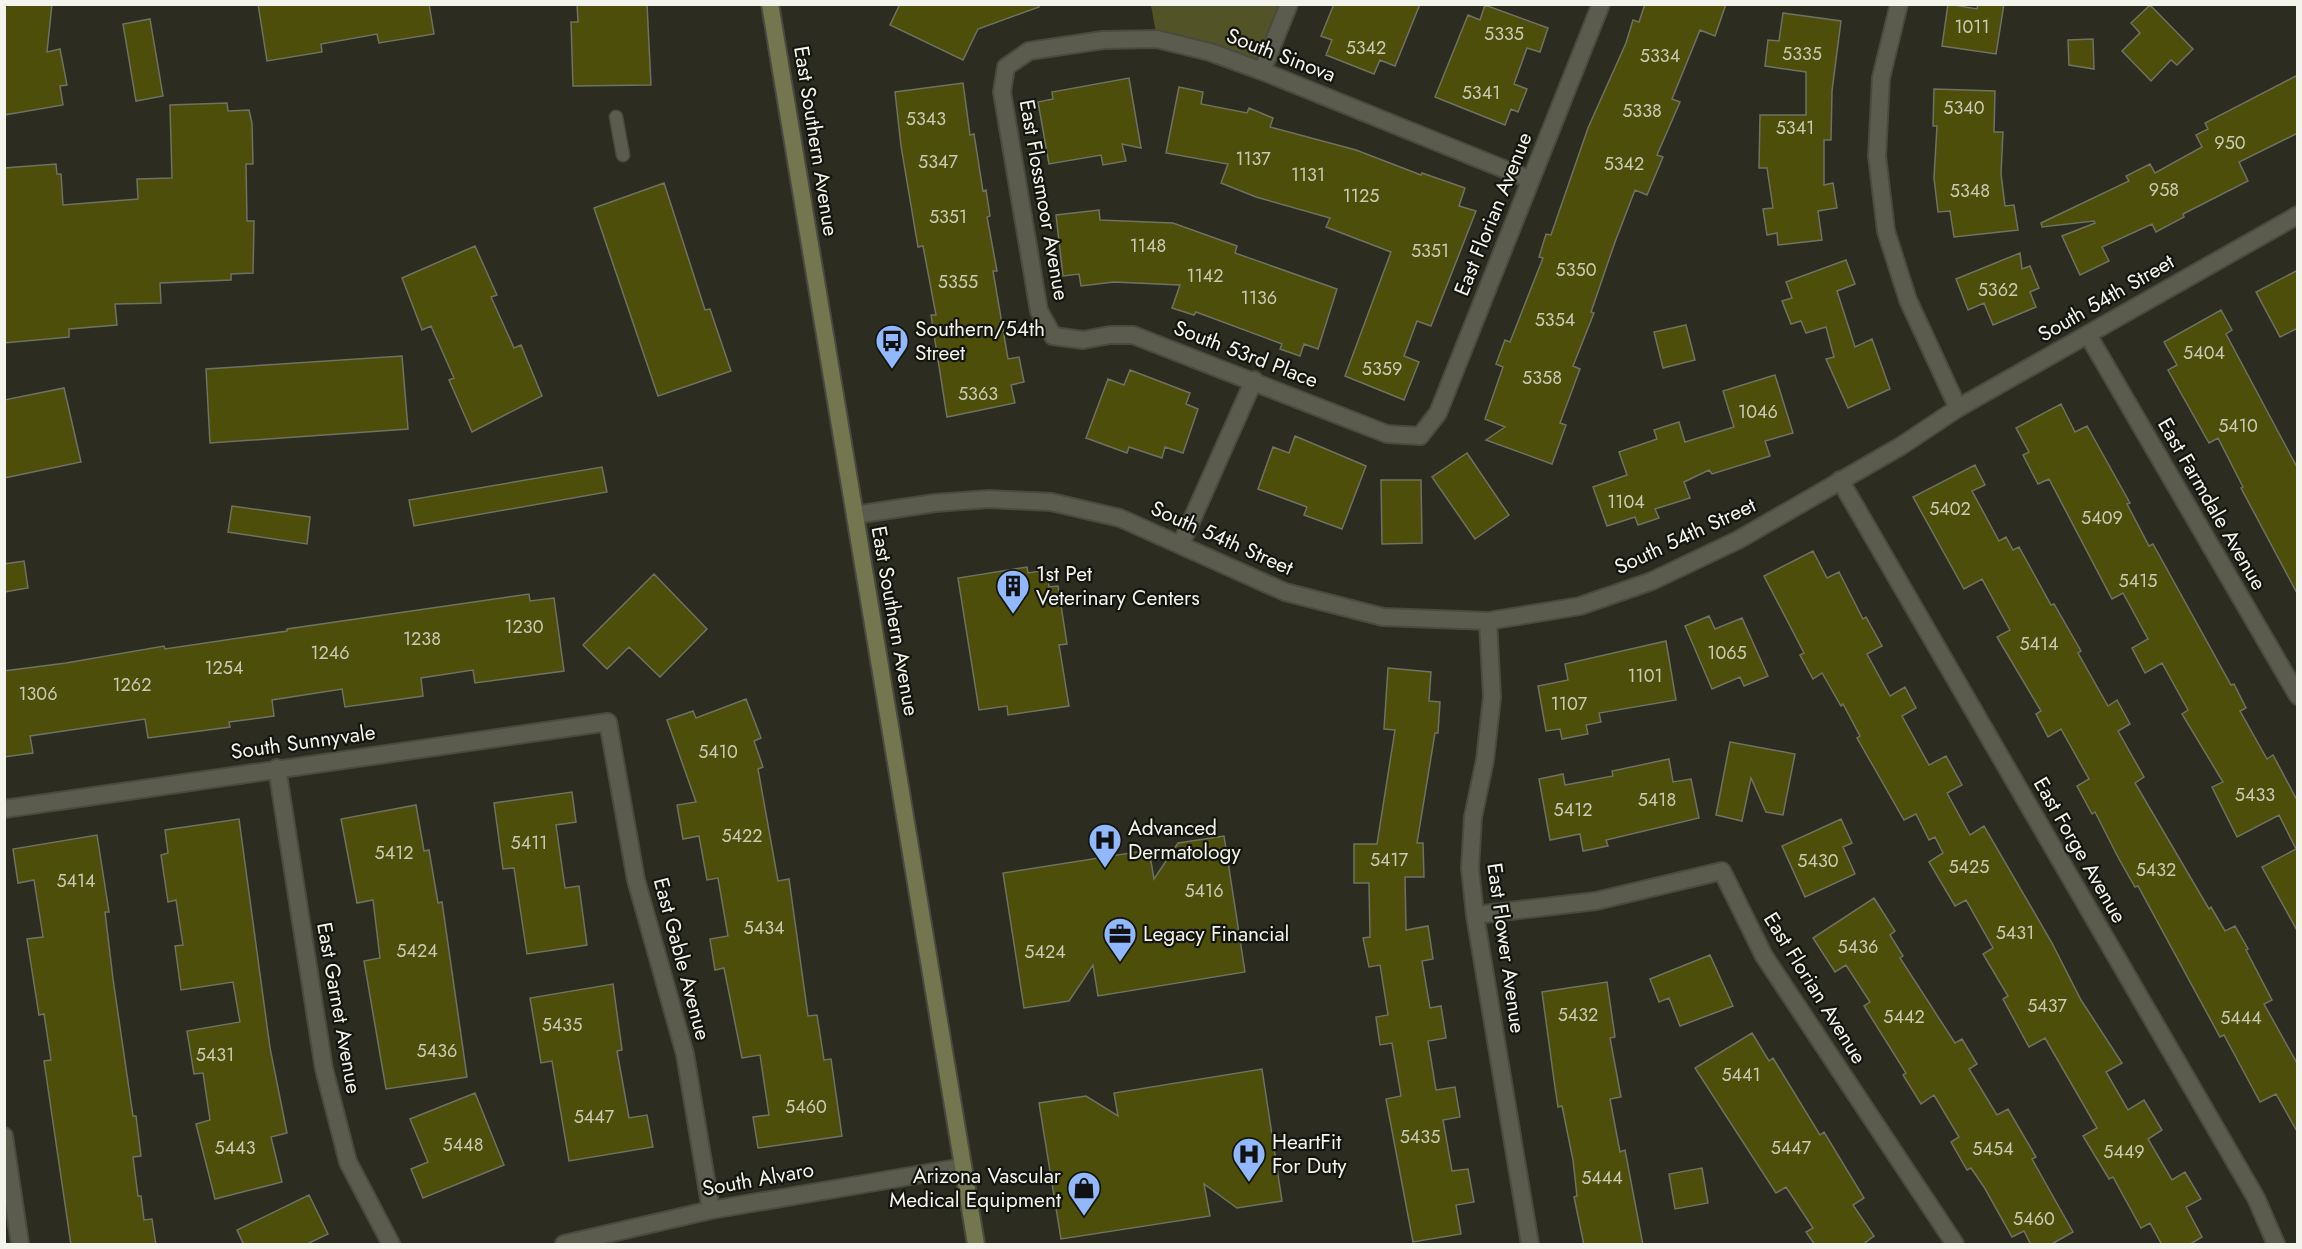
<svg xmlns="http://www.w3.org/2000/svg" width="2302" height="1249" font-family="Jost,sans-serif">
<style>
.green{fill:#525428}
.building{fill:#4c4e09;stroke:#6f7162;stroke-width:1.5}
.lines{fill:none;stroke-linecap:round;stroke-linejoin:round}
.service-casing{stroke:#4a4b3f;stroke-width:15}
.minor-casing{stroke:#4a4b3f;stroke-width:20}
.tertiary-casing{stroke:#4a4b3f;stroke-width:20}
.secondary-casing{stroke:#4a4b3f;stroke-width:20}
.service{stroke:#5b5c4e;stroke-width:12}
.minor{stroke:#5b5c4e;stroke-width:16}
.tertiary{stroke:#5b5c4e;stroke-width:16}
.secondary{stroke:#747650;stroke-width:16}
.labels{text-anchor:middle;stroke-width:4.5;stroke-linejoin:round;paint-order:stroke}
.number-label{font-size:18px;fill:#c9cab3}
.street-label{font-size:21px;fill:#f3f4ec;stroke:#14150f}
.poi-label{font-size:21px;fill:#f3f4ec;stroke:#14150f;text-anchor:start}
</style>
<rect width="100%" height="100%" fill="#2c2d20"/>
<path class="green" d="M1151 5H1289L1262 71 1157 39Z"/>
<path class="building" d="M4 4H52L47 52 60 49 67 85 60 86 63 105 4 115Z
M258 4H429L434 34 379 43 377 34 321 44 322 52 267 61Z
M577 4H647L651 85 573 86 571 22H578Z
M900 4H1039V7L978 29 963 60 890 25Z
M1334 4H1420L1395 66 1380 60 1374 74 1326 55 1332 40 1321 36Z
M1645 4H1726L1715 36 1700 30 1672 99 1680 102 1657 155 1663 157 1647 195 1635 190 1615 242 1591 312 1594 313 1573 366 1580 369 1560 423 1566 425 1552 464 1486 440 1505 427 1485 419 1503 367 1496 364 1505 340 1510 342 1543 258 1539 257 1546 234 1551 235 1588 128 1626 43 1633 20 1639 22Z
M1948 4 1977 9 1978 4H2004L1996 54 1942 46Z
M1485 5 1548 28 1540 52 1527 48 1514 84 1527 89 1518 112 1511 109 1505 125 1435 97 1468 15 1480 20Z
M2150 5 2193 49 2177 65 2171 60 2151 81 2122 51 2140 33 2131 23Z
M1783 13 1841 21 1832 91 1831 140H1824V185L1833 183 1837 208 1818 211 1822 240 1778 245 1777 233 1767 235 1763 209 1773 208 1767 168H1759L1760 115H1806V72L1765 66 1768 40 1779 41Z
M150 19 163 96 136 101 123 24Z
M2093 39 2094 69 2069 65 2068 40Z
M2298 75V133L2239 162 2248 181 2183 214 2184 217 2156 232 2152 224 2102 247 2109 261 2080 275 2062 236 2095 223 2094 221 2042 227 2041 223 2129 181 2126 176 2150 164 2155 173 2202 147 2196 135 2208 129 2205 123Z
M1129 78 1141 148 1122 144 1126 161 1103 165 1101 155 1049 164 1038 102 1053 99 1052 92Z
M963 83 970 135 974 134 983 191 986 190 990 216 987 217 997 271H993L1008 359 1019 357 1024 382 1011 385 1015 403 947 417 931 315H936L923 246 918 247 901 146 895 92Z
M1179 87 1203 92 1201 104 1247 113 1249 108 1273 118 1270 127 1356 150 1421 175 1422 173 1465 188 1459 206 1476 211 1431 326 1417 321 1404 356 1419 362 1404 400 1345 376 1391 252 1326 227 1330 218 1256 197 1221 183 1228 164 1166 153Z
M1934 89 1995 91 1994 132H2003L2001 174 2005 206 2014 205 2018 230 1954 237 1950 211 1938 212 1934 178 1937 126H1933Z
M227 103 228 111 249 110 252 123 253 164H246L247 221H254L253 273 231 274V280L160 283 161 303 115 304 117 325 69 329V337L4 343V168L56 164 57 174H61L63 205 138 199 137 179 172 178 170 105Z
M664 183 705 310 710 309 731 371 658 396 594 208Z
M1099 210 1100 220 1173 223 1237 246 1235 253 1337 289 1318 349 1304 344 1300 356 1280 349 1282 344 1196 312 1194 315 1172 308 1180 285 1114 282 1081 286 1079 274 1063 276 1056 215Z
M475 246 497 295 491 297 514 348 521 345 542 396 472 432 449 380 454 378 431 326 422 330 402 278Z
M2020 253 2022 269 2030 266 2039 288 2030 292 2036 307 1993 325 1984 303 1968 310 1956 279Z
M1846 260 1855 284 1837 291 1855 347 1872 339 1890 389 1848 408 1826 359 1834 357 1826 327 1806 333 1801 321 1791 324 1782 301 1792 298 1786 282Z
M2298 270V328L2280 337 2256 292Z
M2221 310 2232 330 2226 334 2298 469V595L2241 488 2243 487 2218 438 2209 443 2168 370 2177 365 2164 342Z
M1686 325 1695 360 1663 368 1654 332Z
M402 356 408 429 210 443 206 369Z
M1130 370 1190 393 1186 404 1198 409 1183 453 1165 447 1162 458 1129 447 1127 453 1086 438 1108 379 1124 385Z
M1775 375 1793 433 1765 441 1770 456 1712 474 1709 470 1684 482 1690 498 1655 509 1659 518 1638 525 1635 517 1607 526 1593 487 1627 475 1619 452 1657 439 1654 430 1679 422 1685 442 1734 427 1723 391Z
M64 388 81 462 4 478V400Z
M2061 404 2075 432 2087 426 2130 503 2127 504 2149 546 2153 544 2231 685 2234 684 2246 708 2240 711 2267 759 2273 755 2298 802V932L2262 867 2296 849 2279 815 2237 837 2212 787 2223 782 2182 714 2188 710 2162 663 2145 673 2132 648 2148 639 2123 593 2112 599 2049 479 2038 484 2023 455 2029 452 2016 428Z
M1295 436 1366 466 1342 529 1304 515 1307 507 1258 489 1273 447 1289 453Z
M1467 453 1509 515 1475 539 1432 477Z
M1975 465 1985 485 1972 491 1999 541 2006 537 2013 550 2019 547 2051 605 2054 604 2081 651 2078 653 2108 706 2117 700 2130 724 2118 731 2144 777 2135 783 2209 909 2211 907 2225 931 2235 926 2248 949 2246 950 2272 1000 2264 1004 2298 1065V1133L2276 1094 2260 1102 2224 1035 2220 1037 2138 886 2135 887 2119 859 2095 812 2092 814 2077 786 2089 779 2061 729 2048 737 2036 714 2041 711 1997 637 2010 630 1982 579 1964 589 1913 497Z
M602 467 607 492 414 526 409 500Z
M1381 480H1421L1422 543 1382 544Z
M232 506 310 517 307 544 228 532Z
M1813 551 1827 578 1839 572 1863 619 1866 617 1882 646 1867 654 1890 696 1905 687 1916 708 1902 716 1929 765 1946 756 1962 785 1947 793 1970 835 1984 826 2052 943 2081 1000 2122 1063 2106 1072 2128 1110 2144 1100 2162 1130 2148 1139 2172 1180 2185 1172 2201 1199 2186 1207 2202 1237 2189 1245H2162L2150 1223 2141 1228 2113 1177 2109 1179 2083 1136 2097 1128 2045 1038 2029 1047 2003 999 2008 996 1983 954 1993 948 1966 900 1955 906 1929 862 1943 853 1935 837 1929 840 1916 814 1904 820 1857 738 1860 736 1843 704 1841 706 1822 673 1813 679 1800 655 1804 653 1764 576Z
M24 561 28 588 4 592V564Z
M1027 567 1028 573 1047 570 1049 587 1058 586 1067 644 1059 645 1069 706 1008 715 1007 706 979 710 958 578Z
M654 574 707 629 660 677 629 647 607 669 583 645Z
M529 594 530 601 554 598 564 671 475 683 473 670 421 678 423 696 345 707 342 689 272 700 274 716 229 722 230 727 148 738 145 719 30 736 33 753 4 757V671L66 663 164 646 165 649 287 631V629Z
M1709 616 1715 629 1742 618 1768 676 1744 686 1740 677 1712 689 1685 626Z
M1666 641 1676 700 1599 713 1601 722 1586 725 1588 734 1562 739 1560 729 1546 731 1538 686 1568 680 1565 664Z
M1388 668 1431 672 1429 701 1440 702 1438 733H1435L1417 843H1423L1424 877H1405L1406 930 1428 926 1433 959 1422 961 1430 1008 1441 1006 1446 1038 1428 1041 1436 1090 1455 1087 1460 1117 1443 1120 1452 1171 1468 1169 1474 1202 1456 1205 1461 1234 1413 1242 1386 1099 1401 1096 1392 1043 1380 1045 1376 1017 1388 1015 1380 965 1369 967 1363 938 1370 937 1369 883H1354V844H1377L1395 730 1384 729Z
M746 699 761 738 754 741 763 767 758 769 778 881 789 879 808 1016 817 1015 824 1060 831 1059 842 1136 758 1148 753 1117 769 1115 760 1055 742 1058 724 968 715 970 710 939 728 936 718 878 707 880 699 836 683 839 677 805 696 802 667 720 693 711 696 718Z
M1730 742 1795 754 1783 815 1766 812 1751 778 1742 821 1716 815Z
M1669 759 1673 782 1691 779 1699 818 1606 840 1608 846 1583 851 1580 834 1550 840 1539 779 1563 774 1565 785 1613 776 1612 771Z
M572 792 576 822 556 825 565 888 579 886 587 945 527 954 514 868 503 869 494 803Z
M416 805 424 851 429 850 438 903 442 902 467 1077 386 1089 364 961 380 958 373 900 357 903 341 819Z
M239 819 270 1048 287 1133 271 1137 282 1182 215 1199 196 1124 210 1120 203 1073 194 1074 187 1031 240 1022 233 982 181 990 175 946 183 945 176 900 168 902 161 855 168 853 165 830Z
M1841 819 1852 843 1843 847 1855 874 1805 897 1782 846Z
M97 835 109 912H105L113 979 133 1116H136L141 1156 133 1157 138 1196H141L144 1220 152 1219 156 1245H71L44 1061 51 1060 44 1014 39 1015 27 939 43 937 34 880 18 883 13 849Z
M1224 836 1245 972 1098 996 1093 965 1069 1001 1024 1008 1003 873 1149 850 1154 879 1178 843Z
M1874 898 1895 931 1890 935 1903 956 1900 958 1955 1043 1962 1039 1977 1064 1969 1069 1997 1115 2008 1109 2036 1157 2032 1159 2073 1232 2050 1245H2031L2024 1231 2012 1237 1984 1187 1971 1168 1967 1170 1951 1142 1959 1137 1934 1095 1921 1104 1903 1075 1906 1073 1864 1006 1870 1002 1846 965 1835 972 1813 938Z
M1710 955 1733 1006 1680 1026 1669 998 1659 1002 1650 979Z
M1607 982 1615 1037 1610 1038 1621 1097 1610 1099 1620 1152 1625 1150 1643 1245H1584L1574 1197 1577 1196 1573 1160 1562 1106 1558 1107 1554 1080 1542 992Z
M613 984 622 1050 617 1051 629 1118 647 1115 653 1147 569 1161 552 1061 541 1063 530 998Z
M1752 1033 1769 1061 1773 1058 1820 1135 1824 1132 1864 1198 1853 1205 1874 1236 1862 1245H1815L1806 1232 1813 1228 1786 1187 1776 1193 1695 1068Z
M1262 1069 1282 1201 1237 1208 1204 1184 1210 1216 1061 1239 1039 1103 1086 1096 1118 1116 1114 1093Z
M475 1093 504 1165 423 1198 411 1169 428 1162 410 1119Z
M1702 1168 1708 1203 1675 1209 1669 1174Z
M309 1195 328 1234 305 1245H244L237 1230Z"/>
<g class="lines">
<g class="service-casing">
<path id="service" d="M616 117 623 155"/>
</g>
<g class="minor-casing">
<path id="minor" d="M1899 4 1881 78 1877 156 1886 231 1908 300 1958 408
M1262 71 1289 4
M1531 180 1262 71 1210 52 1157 39 1103 40 1029 51 1006 67 1002 92 1039 311 1053 336 1083 340 1110 335H1133L1387 434 1420 436 1438 413 1601 4
M2088 335 2298 696
M1840 480 2256 1198 2276 1244
M1181 544 1254 380
M1488 621 1492 697 1485 760 1473 817 1470 868 1475 915 1530 1244
M277 768 324 1069 348 1162 391 1244
M4 809 608 722 636 880 685 1054 711 1210
M1475 915 1596 901 1722 871 1764 956 1955 1244
M4 1136 20 1244
M564 1244 711 1210 963 1167"/>
</g>
<g class="tertiary-casing">
<path id="tertiary" d="M855 515 935 503 989 499 1051 502 1120 518 1285 592 1383 617 1488 621 1580 606 1652 581 1738 540 1901 446 1958 408 2298 215"/>
</g>
<g class="secondary-casing">
<path id="secondary" d="M770 4 976 1244"/>
</g>
<use href="#service" class="service"/>
<use href="#minor" class="minor"/>
<use href="#tertiary" class="tertiary"/>
<use href="#secondary" class="secondary"/>
</g>
<defs>
<g id="bus-pin" transform="scale(1.725)"><path d="M0 17L-7.5 6A9.5 9.5 0 1 1 7.5 6Z" fill="#91b8fd" stroke="#14150f"/><path d="M-5-6H5V4H4V6H2V4H-2V6H-4V4H-5ZM-3.5-4V0h7V-4ZM-3.5 1.2v1.5H-2V1.2ZM2 1.2v1.5H3.5V1.2Z" fill="#111"/></g>
<g id="building-pin" transform="scale(1.725)"><path d="M0 17L-7.5 6A9.5 9.5 0 1 1 7.5 6Z" fill="#91b8fd" stroke="#14150f"/><path d="M-4-6H4V6H1V3H-1V6H-4ZM-2.5-4.3h1.7v1.8h-1.7ZM.8-4.3h1.7v1.8H.8ZM-2.5-1h1.7V.8h-1.7ZM.8-1h1.7V.8H.8Z" fill="#111"/></g>
<g id="hospital-pin" transform="scale(1.725)"><path d="M0 17L-7.5 6A9.5 9.5 0 1 1 7.5 6Z" fill="#91b8fd" stroke="#14150f"/><path d="M-5-5h3v3.5h4V-5h3V5h-3V1.5h-4V5h-3Z" fill="#111"/></g>
<g id="office-pin" transform="scale(1.725)"><path d="M0 17L-7.5 6A9.5 9.5 0 1 1 7.5 6Z" fill="#91b8fd" stroke="#14150f"/><path d="M-6-3h4V-5.5h4V-3h4V5H-6ZM-1-4.5V-3h2v-1.5ZM-6 0V1H6V0Z" fill="#111"/></g>
<g id="shop-pin" transform="scale(1.725)"><path d="M0 17L-7.5 6A9.5 9.5 0 1 1 7.5 6Z" fill="#91b8fd" stroke="#14150f"/><path d="M-5-2.5h2.3a2.7 3.5 0 0 1 5.4 0H5L5.5 6h-11ZM-1.5-2.5h3a1.5 2.3 0 0 0-3 0Z" fill="#111"/></g>
</defs>
<g fill-rule="evenodd">
<use href="#bus-pin" x="892" y="341"/>
<use href="#building-pin" x="1013" y="586"/>
<use href="#hospital-pin" x="1105" y="840"/>
<use href="#office-pin" x="1120" y="934"/>
<use href="#hospital-pin" x="1249" y="1154"/>
<use href="#shop-pin" x="1084" y="1188"/>
</g>
<g class="labels">
<g class="number-label">
<text x="1972" y="33">1011</text>
<text x="1504" y="40">5335</text>
<text x="1366" y="54">5342</text>
<text x="1802" y="60">5335</text>
<text x="1660" y="62">5334</text>
<text x="1481" y="99">5341</text>
<text x="1964" y="114">5340</text>
<text x="1642" y="117">5338</text>
<text x="926" y="125">5343</text>
<text x="1795" y="134">5341</text>
<text x="2230" y="149">950</text>
<text x="1253" y="165">1137</text>
<text x="938" y="168">5347</text>
<text x="1624" y="170">5342</text>
<text x="1308" y="181">1131</text>
<text x="2164" y="196">958</text>
<text x="1970" y="197">5348</text>
<text x="1361" y="202">1125</text>
<text x="948" y="223">5351</text>
<text x="1148" y="252">1148</text>
<text x="1430" y="257">5351</text>
<text x="1576" y="276">5350</text>
<text x="1205" y="282">1142</text>
<text x="958" y="288">5355</text>
<text x="1998" y="296">5362</text>
<text x="1259" y="304">1136</text>
<text x="1555" y="326">5354</text>
<text x="2204" y="359">5404</text>
<text x="1382" y="375">5359</text>
<text x="1542" y="384">5358</text>
<text x="978" y="400">5363</text>
<text x="1758" y="418">1046</text>
<text x="2238" y="432">5410</text>
<text x="1626" y="508">1104</text>
<text x="1950" y="515">5402</text>
<text x="2102" y="524">5409</text>
<text x="2138" y="587">5415</text>
<text x="524" y="633">1230</text>
<text x="422" y="645">1238</text>
<text x="2039" y="650">5414</text>
<text x="330" y="659">1246</text>
<text x="1727" y="659">1065</text>
<text x="224" y="674">1254</text>
<text x="1645" y="682">1101</text>
<text x="132" y="691">1262</text>
<text x="38" y="700">1306</text>
<text x="1569" y="710">1107</text>
<text x="718" y="758">5410</text>
<text x="2255" y="801">5433</text>
<text x="1657" y="806">5418</text>
<text x="1573" y="816">5412</text>
<text x="742" y="842">5422</text>
<text x="529" y="849">5411</text>
<text x="394" y="859">5412</text>
<text x="1389" y="866">5417</text>
<text x="1818" y="867">5430</text>
<text x="1969" y="873">5425</text>
<text x="2156" y="876">5432</text>
<text x="76" y="887">5414</text>
<text x="1204" y="897">5416</text>
<text x="764" y="934">5434</text>
<text x="2015" y="939">5431</text>
<text x="1858" y="953">5436</text>
<text x="417" y="957">5424</text>
<text x="1045" y="958">5424</text>
<text x="2047" y="1012">5437</text>
<text x="1578" y="1021">5432</text>
<text x="1904" y="1023">5442</text>
<text x="2241" y="1024">5444</text>
<text x="562" y="1031">5435</text>
<text x="437" y="1057">5436</text>
<text x="215" y="1061">5431</text>
<text x="1741" y="1081">5441</text>
<text x="806" y="1113">5460</text>
<text x="594" y="1123">5447</text>
<text x="1420" y="1143">5435</text>
<text x="463" y="1151">5448</text>
<text x="235" y="1154">5443</text>
<text x="1791" y="1154">5447</text>
<text x="1993" y="1155">5454</text>
<text x="2124" y="1158">5449</text>
<text x="1602" y="1184">5444</text>
<text x="2034" y="1225">5460</text>
</g>
<g class="street-label">
<text transform="translate(1281 55) rotate(21)" y="7">South Sinova</text>
<text transform="translate(816 141) rotate(81)" y="7">East Southern Avenue</text>
<text transform="translate(1044 200) rotate(80)" y="7">East Flossmoor Avenue</text>
<text transform="translate(1493 214) rotate(-68)" y="7">East Florian Avenue</text>
<text transform="translate(2106 298) rotate(-30)" y="7">South 54th Street</text>
<text transform="translate(1246 354) rotate(21)" y="7">South 53rd Place</text>
<text transform="translate(2212 504) rotate(60)" y="7">East Farmdale Avenue</text>
<text transform="translate(1685 536) rotate(-25)" y="7">South 54th Street</text>
<text transform="translate(1222 538) rotate(24)" y="7">South 54th Street</text>
<text transform="translate(895 621) rotate(80)" y="7">East Southern Avenue</text>
<text transform="translate(303 742) rotate(-8)" y="7">South Sunnyvale</text>
<text transform="translate(2080 850) rotate(60)" y="7">East Forge Avenue</text>
<text transform="translate(1506 948) rotate(82)" y="7">East Flower Avenue</text>
<text transform="translate(682 959) rotate(75)" y="7">East Gable Avenue</text>
<text transform="translate(1815 988) rotate(58)" y="7">East Florian Avenue</text>
<text transform="translate(339 1008) rotate(80)" y="7">East Garnet Avenue</text>
<text transform="translate(758 1179) rotate(-10)" y="7">South Alvaro</text>
</g>
<g class="poi-label">
<text x="915" y="336">Southern/54th<tspan x="915" dy="24">Street</tspan></text>
<text x="1036" y="581">1st Pet<tspan x="1036" dy="24">Veterinary Centers</tspan></text>
<text x="1128" y="835">Advanced<tspan x="1128" dy="24">Dermatology</tspan></text>
<text x="1143" y="941">Legacy Financial</text>
<text x="1272" y="1149">HeartFit<tspan x="1272" dy="24">For Duty</tspan></text>
<text x="1061" y="1183" text-anchor="end">Arizona Vascular<tspan x="1061" dy="24">Medical Equipment</tspan></text>
</g>
</g>
<rect width="2302" height="1249" fill="none" stroke="#f3f4ec" stroke-width="12"/>
</svg>
